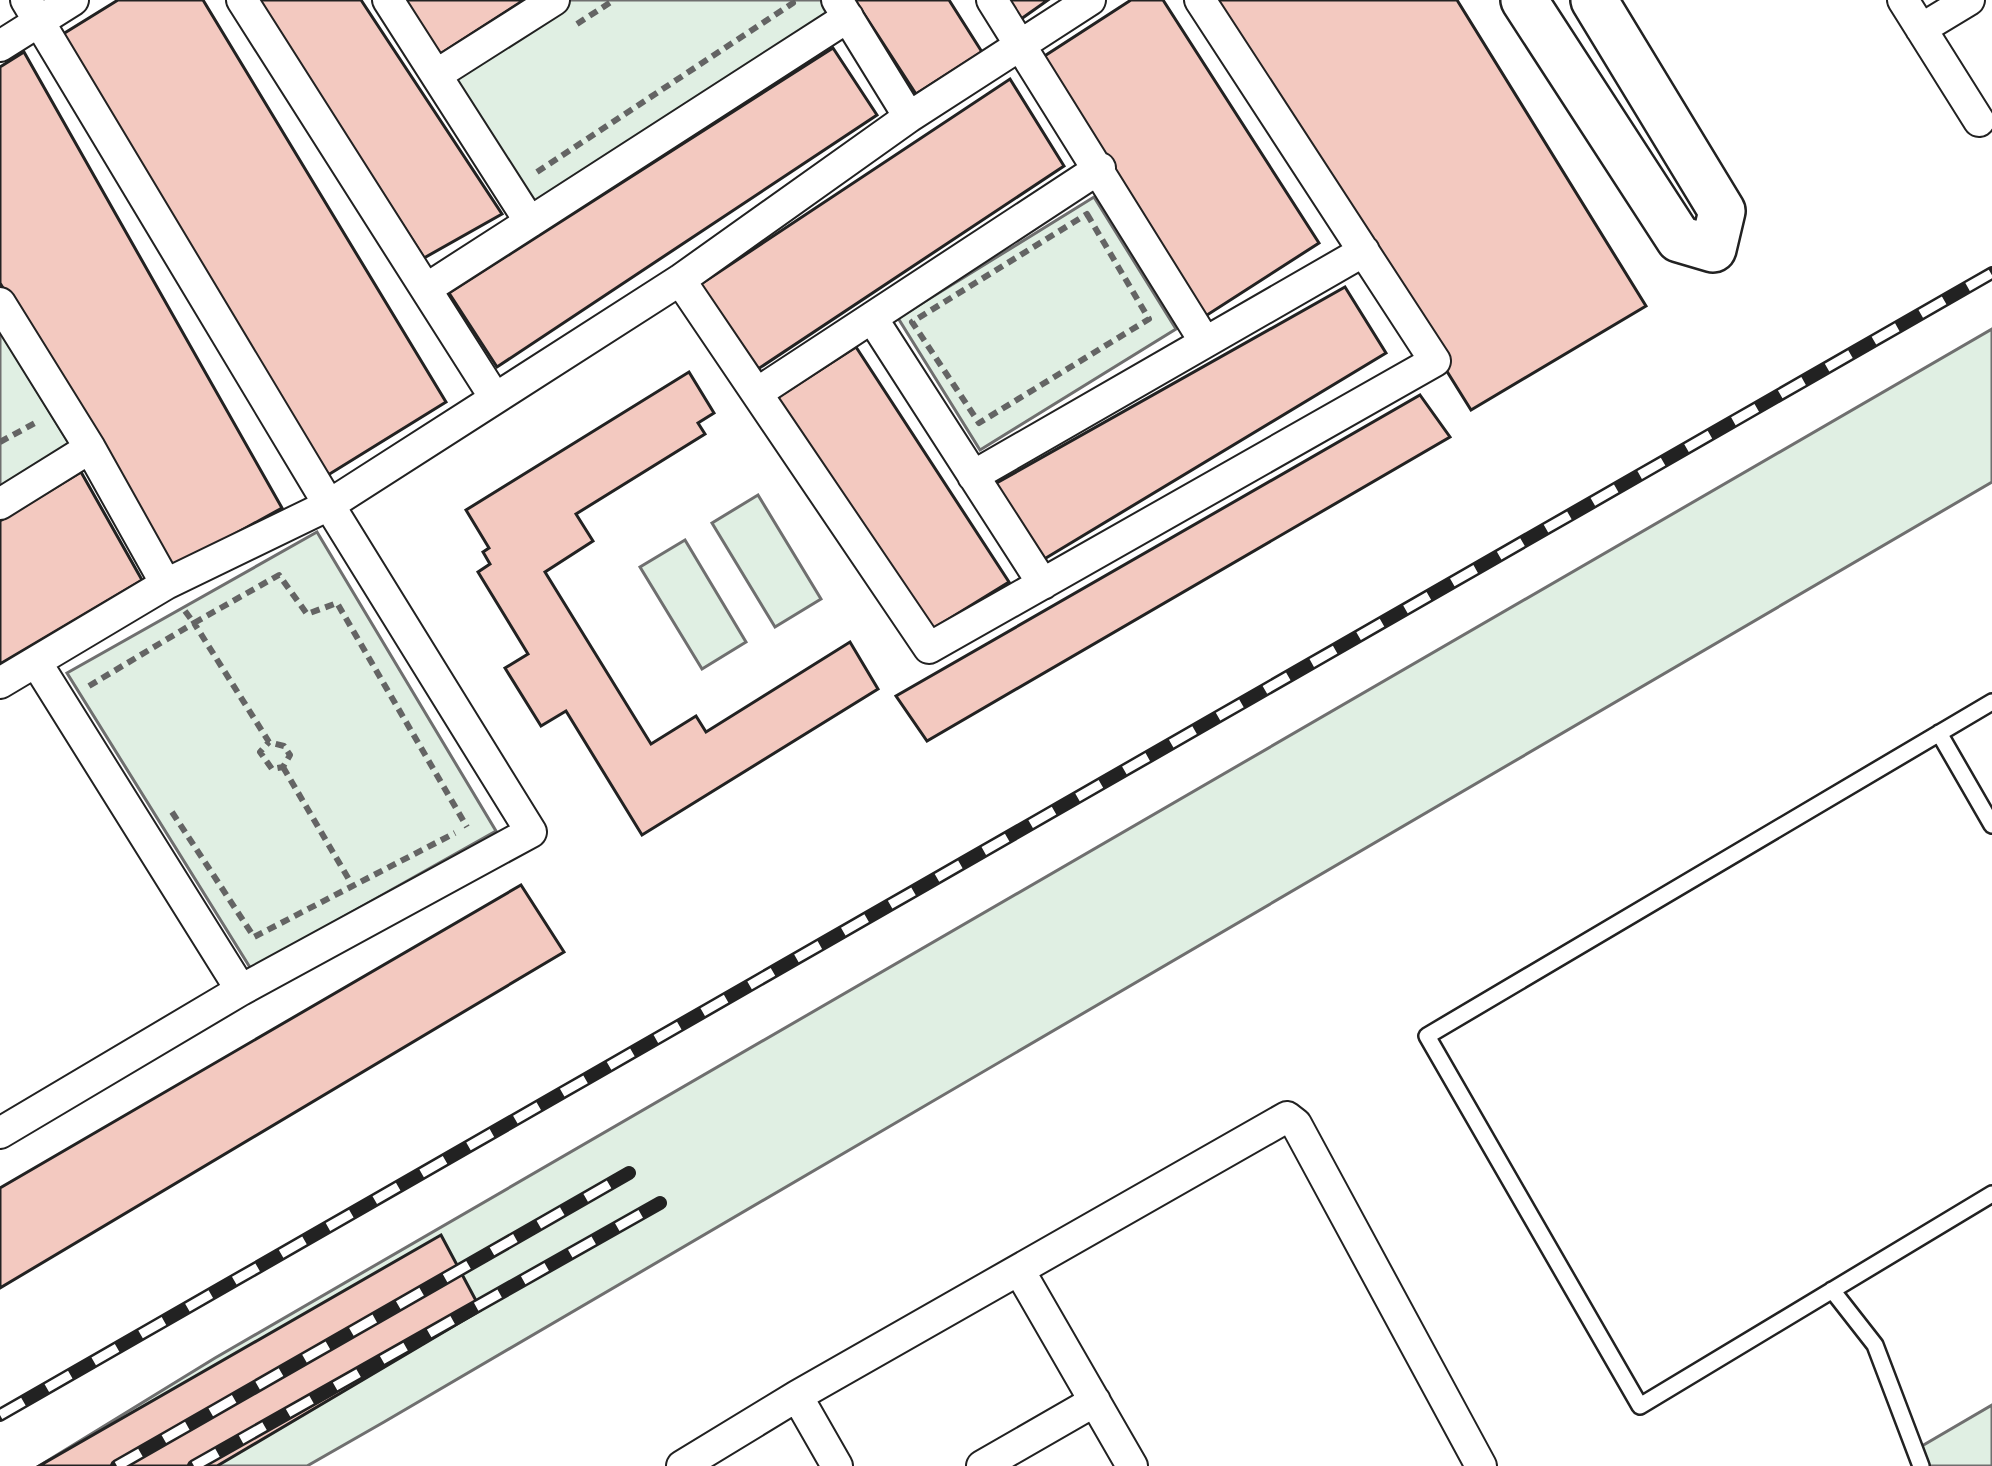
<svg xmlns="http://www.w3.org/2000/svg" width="1992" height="1466" font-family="'DM Sans',sans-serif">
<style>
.green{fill:#e0efe3;stroke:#6f6f6f;stroke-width:3}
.building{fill:#f3c9c0;stroke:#222;stroke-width:3}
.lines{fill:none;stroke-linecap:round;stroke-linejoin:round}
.lane-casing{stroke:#222;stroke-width:20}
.street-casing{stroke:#222;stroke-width:34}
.secondary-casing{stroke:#222;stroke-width:50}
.path{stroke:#646464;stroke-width:6;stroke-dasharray:9 6;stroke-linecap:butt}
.lane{stroke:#fff;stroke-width:15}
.street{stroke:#fff;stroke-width:30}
.secondary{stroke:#fff;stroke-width:45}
.rail-casing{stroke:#222;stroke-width:14}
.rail{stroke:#fff;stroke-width:9;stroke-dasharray:27;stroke-linecap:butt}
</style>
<rect width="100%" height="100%" fill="#fff"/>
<path class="green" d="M568 0H826L836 14 529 208 444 77Z
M1094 197 1176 329 980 450 898 318Z
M1992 329V482L384 1422 307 1466H39L215 1358Z
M0 331 70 445 0 488Z
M758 495 821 599 775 627 712 523Z
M317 532 496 831 251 969 67 673Z
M685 540 746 642 702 669 640 567Z
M1992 1405V1466H1925L1915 1450Z"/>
<path class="building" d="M118 0H203L446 402 328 475 63 34Z
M258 0H361L502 214 424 258Z
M405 0H524L440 54Z
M855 0H949L982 52 916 94Z
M1009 0H1048L1021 19Z
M1131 0H1163L1319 243 1204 317 1043 57Z
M1216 0H1457L1646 306 1471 410Z
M833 48 877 115 497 367 449 293Z
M24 52 282 508 173 568 0 283V67Z
M1010 79 1064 166 755 371 698 286Z
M1345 287 1386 353 1041 561 993 485Z
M856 347 1009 582 931 630 775 399Z
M689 372 714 413 698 423 705 434 576 514 593 541 545 572 651 744 696 716 706 732 850 642 878 689 642 835 566 711 541 726 505 668 528 654 478 572 490 564 483 552 489 548 466 510Z
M1420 395 1450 437 927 741 896 696Z
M81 472 142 580 0 664V521Z
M521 885 564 952 0 1288V1188Z
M441 1235 481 1310 217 1466H39Z"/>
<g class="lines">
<g class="lane-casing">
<path id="lane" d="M1992 702 1427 1036 1640 1406 1992 1194
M1939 733 1992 825
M1832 1290 1875 1345 1921 1466"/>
</g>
<g class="street-casing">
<path id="street" d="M242 0 495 398
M388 0 530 222
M837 0 909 117
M992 0 1205 342
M1903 0 1979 121
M1921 29 1969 0
M0 46 73 0
M436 75 554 0
M680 280 929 648 1435 361 1200 0
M426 289 848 17
M0 303 90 448 166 584
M872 318 1043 584
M757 393 1100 168
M973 476 1364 251
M0 504 90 448
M36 662 241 990
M0 683 166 584 329 505 680 280 909 117 1090 0
M0 1133 241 990 531 832 329 505 26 0
M1019 1270 1132 1466
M797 1396 837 1466
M682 1466 797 1396 1287 1117 1296 1124 1481 1466
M982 1466 1095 1401"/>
</g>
<g class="secondary-casing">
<path id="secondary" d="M1524 0 1679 239 1713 249 1722 211 1594 0"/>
</g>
<path class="path" d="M577 24 614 0
M537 172 793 3 791 0
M1087 214 1149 319 979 423 912 322Z
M0 442 37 422
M185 611 194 623 279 575 307 614 337 603 467 827
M89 686 194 623 269 742 284 746 290 755 283 767 272 769 260 752 269 742
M283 767 351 883
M172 812 254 937 455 833"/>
<use href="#lane" class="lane"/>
<use href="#street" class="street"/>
<use href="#secondary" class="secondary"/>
<g class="rail-casing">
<path id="rail" d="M0 1415 1992 273
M117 1466 629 1173
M194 1466 660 1203"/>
</g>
<use href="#rail" class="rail"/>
</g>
</svg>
